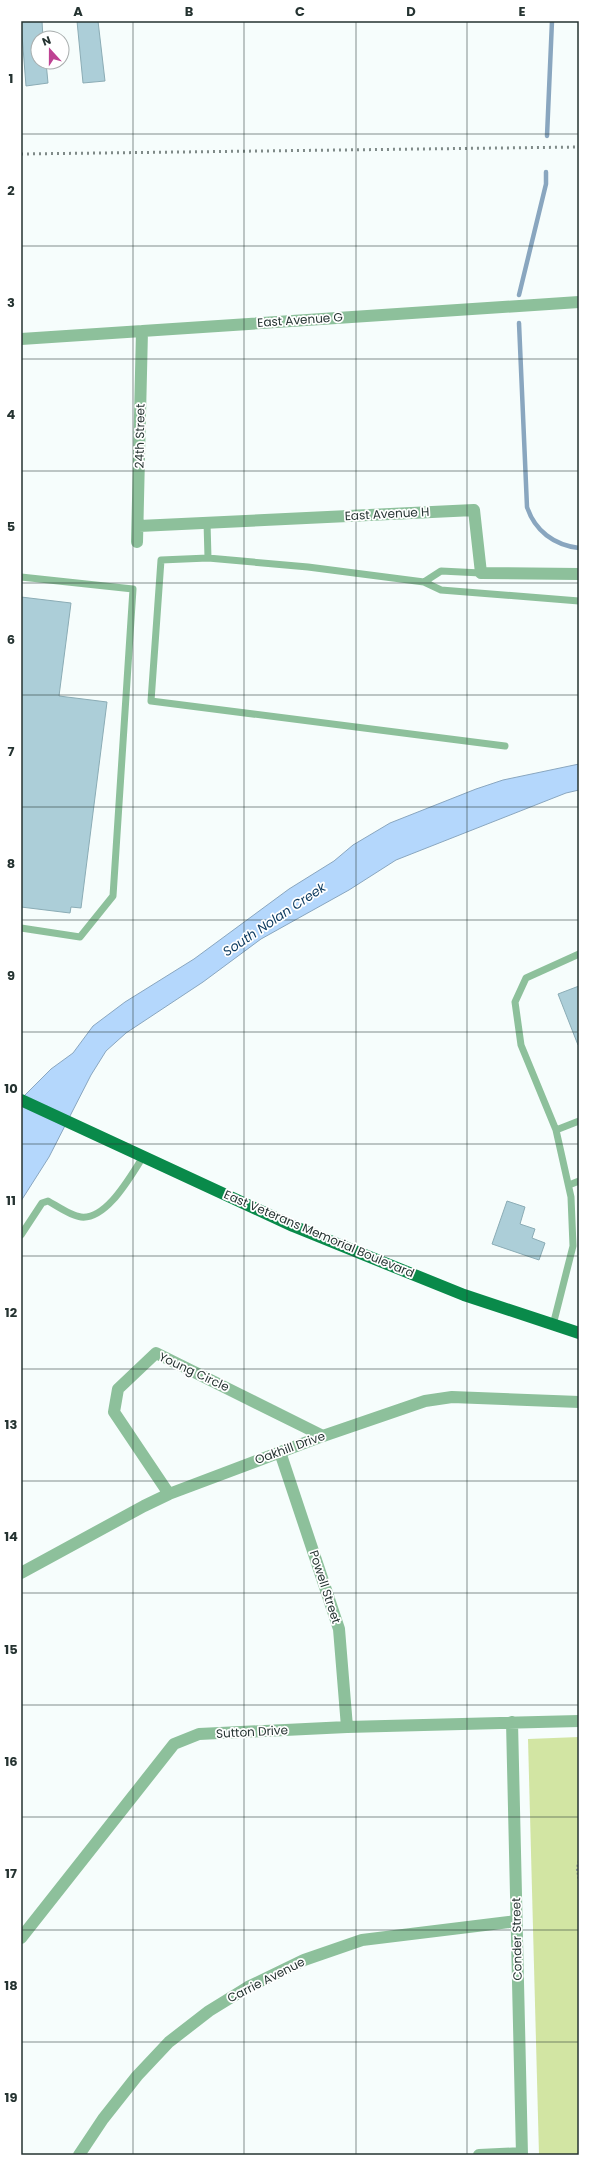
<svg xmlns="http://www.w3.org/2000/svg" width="600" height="2176" font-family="Poppins,sans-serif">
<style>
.green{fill:#d2e5a3}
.water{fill:#b4d7fc;stroke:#89a6bf}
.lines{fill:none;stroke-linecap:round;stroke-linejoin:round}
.stream{stroke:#89a6bf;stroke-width:4.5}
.building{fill:#acced8;stroke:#8bacb5}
.path{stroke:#8e9897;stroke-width:2.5;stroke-dasharray:2 2;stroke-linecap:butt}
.service{stroke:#8dc09b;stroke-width:7}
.minor{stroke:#8dc09b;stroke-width:12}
.primary{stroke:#098a4a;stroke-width:12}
.rail{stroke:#7f8a88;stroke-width:3;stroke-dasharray:2 4;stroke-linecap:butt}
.grid{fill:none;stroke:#253331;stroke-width:1;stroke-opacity:0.55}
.labels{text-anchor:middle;stroke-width:3.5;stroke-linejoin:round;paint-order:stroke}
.street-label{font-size:12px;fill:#253331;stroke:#fff}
.water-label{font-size:13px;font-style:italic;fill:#0a385d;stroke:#fff}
.neatline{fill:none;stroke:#253331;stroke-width:1.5}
.grid-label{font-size:13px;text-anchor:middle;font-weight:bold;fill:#253331}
</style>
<rect width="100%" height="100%" fill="#f6fdfc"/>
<path class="green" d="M579 1737V2155H539L528 1739Z"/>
<path class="water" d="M579 764V790L566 793 396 860 349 890 261 939 203 982 126 1033 106 1051 91 1075 49 1157 21 1201V1099L51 1069 73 1053 93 1026 125 1002 194 959 289 889 334 861 353 845 390 823 476 789 503 780Z"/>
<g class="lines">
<path class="stream" d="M547 136 552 21
M519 295 546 184V172
M519 323 527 507C535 531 554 545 579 548"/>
</g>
<path class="building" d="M28 21H42L43 38H38V62H46L48 83 26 86 21 22Z
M77 21H98L105 81 83 83Z
M21 597 71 603 59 696 107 702 81 908 71 907 70 913 21 907Z
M579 986V1045H578L558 994Z
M507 1201 525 1207 520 1224 535 1229 532 1238 545 1243 539 1260 492 1244Z"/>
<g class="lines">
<path class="path" d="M579 1861 577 1868 579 1881"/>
<path class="service" d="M207 522 208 558 161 560 151 701 505 746
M208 558 308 567 424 582 441 571 481 573
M21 577 133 589 113 896 80 937 21 928
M424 582 441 590 579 601
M579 954 526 978 515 1002 521 1045 556 1130 579 1121
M569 1185 579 1181
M21 1235 42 1203 48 1201C57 1206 71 1216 81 1217 107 1220 131 1175 143 1157
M553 1325 573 1246 571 1197 556 1130"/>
<path class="minor" d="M21 339 579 302
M139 526 474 510 481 573 579 574
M137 542 142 331
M280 1452 339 1629 347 1727
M169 1494 114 1412 118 1389 156 1353 323 1436
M21 1573 144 1506 169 1494 323 1436 425 1401 452 1397 579 1402
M512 1722 522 2155
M21 1938 174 1744 199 1734 347 1727 579 1721
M79 2155 103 2119 137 2076 169 2042 209 2011 248 1987 304 1960 362 1940 517 1921
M479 2155 522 2153"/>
<path class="primary" d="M21 1100 293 1226 464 1295 579 1333"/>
<path class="rail" d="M21 154 579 147"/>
</g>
<path class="grid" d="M133 21V2155M244 21V2155M356 21V2155M467 21V2155M21 134H579M21 246H579M21 359H579M21 471H579M21 583H579M21 695H579M21 807H579M21 920H579M21 1032H579M21 1144H579M21 1256H579M21 1369H579M21 1481H579M21 1593H579M21 1705H579M21 1817H579M21 1930H579M21 2042H579"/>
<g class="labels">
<g class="street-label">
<text transform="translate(300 320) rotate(-4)" y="4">East Avenue G</text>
<text transform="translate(140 436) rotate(-89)" y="4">24th Street</text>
<text transform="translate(387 514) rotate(-3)" y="4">East Avenue H</text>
<text transform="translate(319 1234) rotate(23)" y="4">East Veterans Memorial Boulevard</text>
<text transform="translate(194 1372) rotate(25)" y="4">Young Circle</text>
<text transform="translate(290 1448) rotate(-20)" y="4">Oakhill Drive</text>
<text transform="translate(325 1587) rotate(72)" y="4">Powell Street</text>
<text transform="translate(252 1732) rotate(-3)" y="4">Sutton Drive</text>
<text transform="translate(517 1939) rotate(-91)" y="4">Conder Street</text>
<text transform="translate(266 1980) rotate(-27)" y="4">Carrie Avenue</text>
</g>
<g class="water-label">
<text transform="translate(274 919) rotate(-34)" y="5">South Nolan Creek</text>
</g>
</g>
<rect width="600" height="2176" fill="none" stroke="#ffffff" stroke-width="44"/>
<g transform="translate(50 50) rotate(339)"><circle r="19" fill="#ffffff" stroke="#a8adad"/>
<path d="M0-3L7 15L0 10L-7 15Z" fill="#be4293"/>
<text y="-6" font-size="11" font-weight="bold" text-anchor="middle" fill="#253331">N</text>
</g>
<rect x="22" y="22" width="556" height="2132" class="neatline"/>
<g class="grid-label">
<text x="78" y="16">A</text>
<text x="189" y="16">B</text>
<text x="300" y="16">C</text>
<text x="411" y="16">D</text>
<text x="522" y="16">E</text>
<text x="11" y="83">1</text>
<text x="11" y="195">2</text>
<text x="11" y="307">3</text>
<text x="11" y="419">4</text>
<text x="11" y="531">5</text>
<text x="11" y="644">6</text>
<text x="11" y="756">7</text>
<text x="11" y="868">8</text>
<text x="11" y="980">9</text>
<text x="11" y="1093">10</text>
<text x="11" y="1205">11</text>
<text x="11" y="1317">12</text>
<text x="11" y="1429">13</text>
<text x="11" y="1541">14</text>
<text x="11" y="1654">15</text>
<text x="11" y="1766">16</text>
<text x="11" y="1878">17</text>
<text x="11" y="1990">18</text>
<text x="11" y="2102">19</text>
</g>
</svg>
